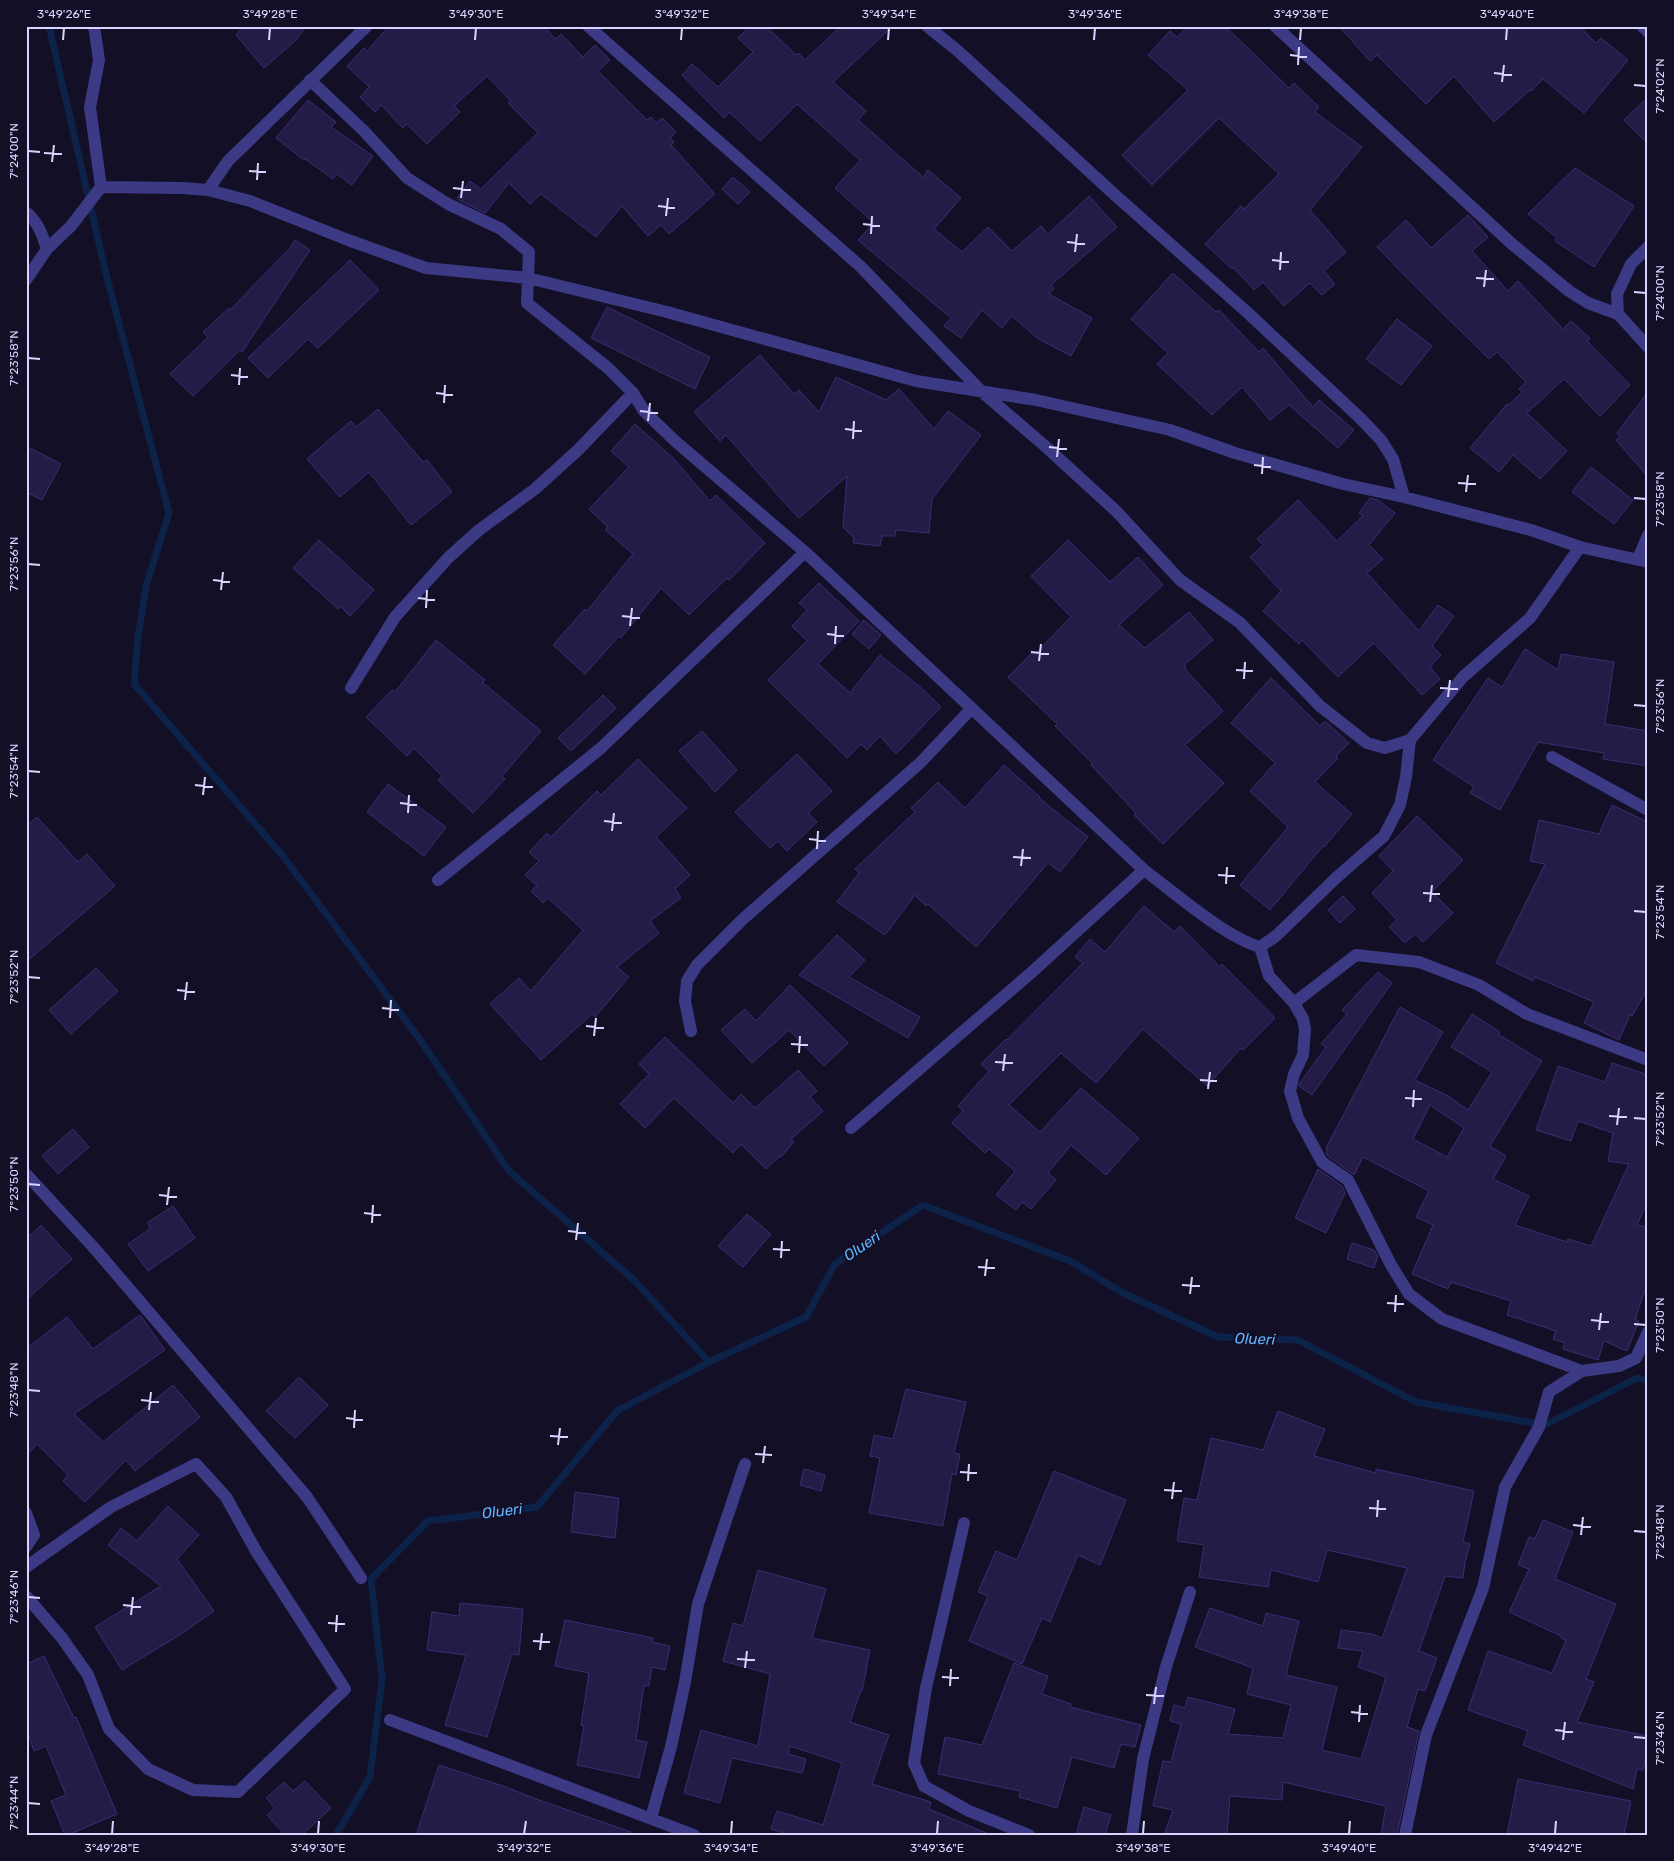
<svg xmlns="http://www.w3.org/2000/svg" width="1674" height="1861" font-family="Rubik,sans-serif">
<style>
.lines{fill:none;stroke-linecap:round;stroke-linejoin:round}
.stream{stroke:#0c2248;stroke-width:7}
.building{fill:#241b47;stroke:#3b2d73;fill-rule:evenodd}
.street{stroke:#3d3a85;stroke-width:12}
.ticks{fill:none;stroke:#d9d4ff;stroke-width:2}
.labels{text-anchor:middle;stroke-width:5;stroke-linejoin:round;paint-order:stroke}
.water-label{font-size:15px;font-style:italic;fill:#62b6ff;stroke:#130f26}
.neatline{fill:none;stroke:#d9d4ff;stroke-width:2}
.ticks-label{font-size:12px;text-anchor:middle;fill:#d9d4ff}
</style>
<rect width="100%" height="100%" fill="#130f26"/>
<g class="lines">
<path class="stream" d="M49 26 106 274 169 513 146 586 138 637 134 684 282 855 421 1041 509 1171 635 1281 709 1362
M336 1835 370 1777 382 1679 371 1579 428 1521 537 1507 617 1411 709 1362 806 1317 835 1264 923 1205 1070 1261 1123 1293 1218 1337 1298 1340 1416 1402 1545 1425 1637 1378 1648 1381"/>
</g>
<path class="building" d="M244 26H307L295 41 264 68 236 35Z
M389 26H544L555 39 561 34 583 57 595 45 610 60 598 71 647 120 651 117 656 123 662 118 676 132 670 138 674 142 671 145 715 194 669 234 661 225 648 236 622 206 596 237 541 194 530 204 509 183 485 213 461 201 457 198 470 181 481 189 538 133 508 103 511 101 487 76 454 106 460 112 427 144 407 124 403 128 381 105 375 112 360 97 369 87 347 66 364 48 367 51Z
M750 26H766L796 55 798 53 805 60 841 26H893L833 82 866 111 858 120 923 177 928 170 961 198 934 229 962 252 988 227 1012 251 1041 226 1048 234 1089 196 1117 227 1051 285 1054 288 1049 294 1092 318 1071 356 1037 338 1012 316 1002 328 982 310 961 338 944 326 951 318 858 240 874 223 835 188 860 160 797 104 760 141 729 112 724 118 682 75 692 64 718 87 753 52 738 38Z
M1189 26H1225L1289 88 1294 83 1319 107 1315 112 1362 147 1310 210 1346 252 1324 271 1335 284 1322 295 1310 283 1284 306 1263 282 1254 290 1233 267 1232 269 1205 244 1241 206 1244 209 1279 174 1219 118 1152 185 1122 155 1188 90 1148 55 1170 31 1177 37Z
M1339 26H1579L1596 43 1601 38 1628 60 1584 113 1543 79 1531 91 1530 90 1494 122 1454 76 1426 104 1377 55 1370 61Z
M1648 97V144L1624 120Z
M308 100 336 122 331 127 373 156 352 185 337 174 333 179 305 159 304 160 276 138Z
M1575 168 1634 206 1594 267 1555 241 1557 238 1528 214Z
M733 177 750 192 738 204 722 189Z
M1468 215 1488 237 1472 251 1508 291 1518 281 1563 329 1571 321 1590 338 1587 341 1630 385 1600 416 1564 379 1527 413 1567 451 1540 479 1513 455 1499 472 1470 448 1507 404 1509 405 1522 392 1519 389 1526 382 1497 352 1489 359 1412 283 1377 247 1406 220 1431 248Z
M295 240 310 250 242 352 240 350 193 396 170 374 208 337 203 332 229 308 230 310 290 248Z
M350 260 379 290 318 348 308 339 268 378 248 358Z
M1173 273 1216 312 1219 310 1259 352 1263 348 1313 407 1319 400 1354 430 1338 448 1289 405 1270 420 1242 387 1212 415 1157 364 1168 353 1131 319Z
M607 307 710 357 695 389 591 338Z
M1397 319 1432 346 1401 385 1366 359Z
M760 355 794 394 799 390 819 412 836 377 886 400 899 389 934 429 948 411 981 435 932 499 929 533 896 530 895 536H882L880 546 853 543 854 538 843 527 847 476 799 518 782 500 726 435 720 441 694 412Z
M1648 392V477L1616 440 1620 437 1617 433Z
M378 409 423 462 427 460 452 492 411 525 369 472 340 497 307 459 351 421 356 427Z
M635 424 673 458 710 501 716 495 765 543 729 580 727 578 689 615 661 588 621 638 619 636 585 674 553 645 585 609 587 611 633 554 605 530 608 527 589 509 629 467 611 451Z
M26 446 61 464 42 500 26 492Z
M1591 467 1633 500 1614 524 1572 492Z
M1370 498 1378 500 1395 513 1369 545 1383 559 1367 573 1419 631 1438 605 1454 616 1432 646 1441 655 1430 667 1440 679 1422 695 1374 643 1338 677 1302 640 1299 644 1263 611 1281 591 1250 557 1263 545 1257 539 1298 500 1337 541 1363 516 1359 513Z
M319 540 374 590 350 616 340 606 338 609 293 568Z
M1068 540 1110 582 1138 557 1163 585 1119 625 1145 648 1189 612 1213 640 1184 665 1186 667 1185 669 1223 711 1185 745 1224 783 1163 844 1134 815 1136 813 1091 765 1092 763 1055 726 1057 724 1008 677 1033 652 1035 654 1071 617 1031 576Z
M819 583 859 621 818 664 850 693 880 655 920 687 941 707 896 754 880 736 867 750 861 744 847 758 768 680 807 641 792 626 807 610 799 603Z
M864 620 881 635 869 649 852 634Z
M436 640 485 680 482 682 541 731 502 776 505 779 473 813 438 780 442 776 414 748 407 756 366 717 392 690 395 692Z
M1525 649 1558 670 1561 654 1614 662 1605 724 1648 731V766L1603 759 1604 753 1538 742 1500 810 1470 793 1474 787 1433 760 1488 678 1502 687Z
M1271 678 1320 726 1325 721 1349 743 1336 756 1338 758 1315 782 1352 814 1324 847 1323 846 1270 910 1240 885 1288 827 1250 791 1275 763 1231 723Z
M603 695 616 708 571 751 558 738Z
M702 731 737 770 715 792 679 751Z
M797 754 832 791 808 813 817 822 787 851 778 841 770 848 735 812Z
M638 759 687 808 656 837 690 875 675 889 681 898 650 921 659 933 617 967 629 977 595 1017 592 1014 541 1060 490 1004 519 978 531 991 583 930 548 898 543 903 531 891 537 886 525 875 539 861 529 852 547 833 551 837 597 791 601 795Z
M1004 765 1040 797 1039 798 1088 837 1060 872 1048 863 976 947 928 904 926 906 915 895 885 935 837 902 859 873 855 869 915 812 911 808 938 782 965 808Z
M388 784 446 827 424 856 367 812Z
M1612 805 1648 822V988L1632 1016 1630 1015 1619 1040 1584 1023 1594 1002 1535 977 1533 981 1496 963 1545 864 1530 861 1539 820 1599 834Z
M1417 816 1463 860 1432 892 1453 913 1423 942 1415 934 1405 943 1389 927 1397 920 1372 893 1393 871 1379 856Z
M37 817 78 862 87 854 115 886 26 962V826Z
M1343 896 1355 909 1340 923 1328 910Z
M1144 906 1174 932 1180 926 1220 967 1222 964 1275 1018 1243 1050 1241 1048 1207 1086 1143 1029 1096 1083 1061 1053 1009 1105 1040 1132 1081 1088 1139 1138 1106 1175 1071 1145 1048 1173 1056 1180 1031 1209 1022 1202 1016 1210 996 1195 1015 1171 989 1149 985 1153 952 1123 963 1111 958 1106 989 1071 981 1064 1006 1039 1007 1040 1083 963 1075 957 1090 939 1105 952Z
M837 935 865 960 849 977 920 1017 908 1038 799 975Z
M96 968 118 991 71 1034 49 1010Z
M1378 972 1392 983 1312 1095 1299 1086 1300 1083 1326 1047 1321 1044 1347 1014 1342 1010Z
M790 985 848 1043 824 1066 789 1030 752 1063 721 1030 745 1009 756 1021Z
M1400 1007 1443 1032 1415 1080 1448 1096 1468 1110 1492 1072 1451 1047 1472 1014 1500 1032 1498 1034 1542 1061 1490 1146 1506 1156 1493 1179 1529 1196 1515 1225 1567 1242 1568 1239 1591 1246 1629 1164 1608 1161 1613 1133 1578 1121 1571 1141 1536 1130 1558 1066 1605 1082 1612 1063 1648 1075V1200L1637 1225 1648 1227V1281L1635 1319 1639 1321 1627 1351 1604 1341 1598 1360 1563 1349 1565 1343 1553 1339 1556 1331 1507 1315 1511 1301 1451 1282 1448 1289 1412 1274 1433 1225 1416 1217 1429 1191 1363 1157 1354 1175 1328 1156 1326 1153 1328 1149 1326 1148ZM1430 1105 1464 1128 1447 1157 1413 1139Z
M665 1037 733 1103 741 1094 755 1108 798 1070 817 1091 810 1097 823 1111 791 1139 794 1142 781 1157 780 1156 766 1169 741 1144 733 1153 674 1098 645 1128 620 1104 649 1074 639 1064Z
M73 1129 89 1147 58 1174 42 1156Z
M1318 1169 1342 1186 1345 1193 1326 1233 1295 1218Z
M173 1206 195 1238 148 1271 128 1244 151 1228 147 1223Z
M747 1214 771 1234 743 1267 718 1246Z
M41 1225 72 1259 26 1300V1239Z
M1352 1243 1374 1250 1378 1256 1374 1268 1347 1259Z
M140 1315 165 1350 74 1414 103 1442 173 1385 200 1417 135 1471 126 1460 85 1502 63 1481 68 1475 37 1444 26 1456V1349L67 1317 93 1349Z
M299 1377 328 1405 295 1438 266 1411Z
M906 1389 966 1402 954 1453 960 1454 956 1475 952 1474 943 1526 869 1513 880 1458 870 1456 874 1435 893 1439Z
M1278 1411 1325 1429 1314 1456 1376 1473V1469L1474 1491 1463 1542 1470 1544 1465 1562 1463 1578 1445 1576 1419 1651 1437 1658 1425 1691 1418 1689 1407 1727 1419 1731 1397 1835H1381L1386 1806 1283 1782 1282 1800 1230 1796 1227 1835H1164L1173 1810 1153 1806 1163 1761 1171 1762 1181 1724 1170 1721 1174 1705 1185 1708 1188 1697 1235 1709 1228 1734 1283 1738 1291 1705 1247 1694 1253 1668 1195 1647 1210 1608 1263 1626 1266 1613 1299 1621 1286 1675 1337 1687 1322 1750 1361 1759 1386 1677 1358 1667 1363 1651 1338 1648 1341 1630 1372 1634 1382 1638 1407 1568 1327 1550 1318 1582 1271 1570 1268 1587 1199 1577 1204 1545 1177 1541 1184 1498 1197 1500 1211 1438 1263 1450Z
M804 1469 825 1475 821 1491 800 1485Z
M1054 1471 1126 1500 1100 1565 1078 1555 1050 1622 1042 1618 1022 1664 969 1641 988 1596 978 1592 996 1551 1017 1560Z
M575 1492 619 1498 615 1538 571 1532Z
M168 1506 199 1535 177 1559 214 1611 178 1636 122 1670 95 1627 161 1586 108 1545 121 1528 137 1541Z
M1543 1520 1573 1532 1555 1579 1616 1604 1586 1679 1594 1682 1577 1722 1648 1736V1745L1643 1770 1637 1769 1633 1789 1523 1745 1528 1731 1468 1710 1488 1651 1552 1673 1566 1640 1561 1638V1636L1509 1612 1529 1569 1518 1565 1529 1537 1535 1539Z
M758 1570 826 1589 812 1638 870 1650 862 1691 861 1690 850 1722 889 1735 872 1784 931 1802 929 1809 991 1835H790L771 1829 777 1811 823 1825 842 1763 790 1746 788 1754 806 1759 802 1773 732 1758 720 1803 684 1793 701 1730 758 1746 770 1674 723 1661 733 1623 743 1626Z
M460 1603 523 1609 519 1655 512 1654 487 1737 445 1725 466 1655 427 1650 432 1612 459 1616Z
M565 1620 653 1638 652 1642 670 1646 665 1670 652 1667 649 1686 644 1685 636 1740 647 1742 639 1778 577 1765 584 1726 581 1725 589 1673 555 1666Z
M44 1656 74 1718 76 1717 117 1814 68 1835H65L51 1801 66 1795 46 1746 34 1751 26 1728V1664Z
M1014 1663 1048 1676 1042 1694 1071 1704 1070 1707 1141 1725 1135 1747 1121 1744 1114 1768 1072 1757 1057 1808 1019 1797 1020 1791 938 1774 945 1737 982 1745Z
M439 1765 503 1786 539 1800 631 1832V1835H416Z
M1518 1779 1631 1801 1624 1835H1507Z
M305 1781 331 1808 302 1835H285L267 1815 275 1808 266 1798 284 1782 293 1791Z
M1084 1807 1111 1815 1105 1835H1076Z"/>
<g class="lines">
<path class="street" d="M94 26 99 60 90 107 101 187
M588 26 860 266 982 392 1045 446 1116 511 1180 580 1239 622 1320 706 1367 743 1385 748 1410 740 1463 677 1530 618 1580 547
M927 26 958 51 1115 195 1248 313 1360 418 1381 440 1393 459 1404 497
M1275 26 1512 244 1569 291 1588 303 1618 314
M1642 26 1648 32
M310 80 364 131 407 178 448 204 501 229 529 252 527 303 608 368 633 393 644 411 675 441 805 552 1144 870C1175 893 1225 937 1260 947
M208 190 228 161 367 26
M26 212C38 222 42 234 47 249
M1648 247 1631 264 1617 294 1618 314 1648 347
M26 280 47 249 71 226 101 187 182 188 208 190 250 201 348 240 426 268 528 278 667 312 916 381 1036 400 1170 430 1235 453 1343 484 1404 497 1531 530 1580 547 1648 562
M1638 559 1648 535
M351 688 395 617 448 558 479 530 535 489 578 450 633 393
M1552 757 1648 810
M438 880 601 748 805 552
M1260 947 1269 976 1294 1003 1303 1019 1305 1029 1303 1055 1294 1074 1290 1091 1298 1118 1322 1162 1348 1180 1391 1265 1409 1294 1442 1319 1582 1371
M1260 947 1276 936 1337 877 1384 836 1400 805 1406 777 1410 740
M1294 1003 1356 955 1419 962 1479 985 1527 1014 1648 1060
M691 1031 685 1001 687 981 697 965 743 919 920 763 972 708
M851 1128 1032 972 1144 870
M26 1174 95 1249 307 1497 361 1578
M26 1513 34 1535 26 1547
M964 1523 926 1688 914 1763 924 1786 969 1811 1029 1835
M26 1567 111 1507 196 1464 226 1497 256 1551 345 1689 238 1792 193 1790 148 1769 109 1729 88 1675 62 1638 26 1596
M390 1720 694 1835
M651 1818 671 1747 685 1682 698 1604 745 1464
M1132 1835 1143 1759 1166 1667 1190 1592
M1405 1835 1426 1735 1483 1588 1505 1487 1539 1427 1549 1392 1582 1371 1619 1366 1636 1358 1648 1332"/>
</g>
<path class="ticks" d="M63 40 64 28M269 40 270 28M475 40 476 28M681 40 682 28M888 40 889 28M1094 40 1095 28M1300 40 1301 28M1506 40 1507 28M1290 55 1307 57M1298 65 1299 47M1494 73 1512 75M1502 82 1504 65M1634 85 1646 86M28 151 40 152M44 153 62 154M52 162 54 145M249 171 266 172M257 180 258 163M453 188 471 190M461 198 463 181M658 206 675 208M666 216 668 198M863 224 880 226M871 234 872 216M1067 242 1085 244M1075 252 1077 234M1272 260 1289 262M1280 270 1281 252M1476 278 1494 279M1484 287 1486 270M1634 292 1646 293M28 358 40 359M231 375 248 377M239 385 240 368M436 393 453 395M444 403 445 385M640 411 658 413M648 421 650 403M845 429 862 431M853 439 854 421M1049 447 1067 449M1057 457 1059 439M1254 465 1271 467M1262 474 1263 457M1458 483 1476 484M1466 492 1468 475M1634 498 1646 499M28 564 40 565M213 580 230 582M221 590 223 572M418 598 435 600M426 608 427 590M622 616 640 618M630 626 632 608M827 634 844 636M835 644 836 626M1031 652 1049 654M1039 661 1041 644M1236 670 1253 671M1244 679 1245 662M1440 688 1458 689M1448 697 1450 680M1634 705 1646 706M28 771 40 772M195 785 213 787M203 795 205 777M400 803 417 805M408 813 409 795M604 821 622 823M612 831 614 813M809 839 826 841M817 849 818 831M1013 857 1031 858M1021 866 1023 849M1218 875 1235 876M1226 884 1227 867M1423 893 1440 894M1430 902 1432 885M1634 911 1646 912M28 977 40 978M177 990 195 992M185 1000 187 982M382 1008 399 1010M390 1018 391 1000M586 1026 604 1028M594 1036 596 1018M791 1044 808 1045M799 1053 800 1036M995 1062 1013 1063M1003 1071 1005 1054M1200 1080 1217 1081M1208 1089 1210 1072M1405 1098 1422 1099M1413 1107 1414 1090M1609 1116 1627 1117M1634 1118 1646 1119M1617 1125 1619 1108M28 1184 40 1185M159 1195 177 1197M167 1205 169 1187M364 1213 381 1215M372 1223 373 1205M568 1231 586 1233M576 1240 578 1223M773 1249 790 1250M781 1258 782 1241M978 1267 995 1268M985 1276 987 1259M1182 1285 1200 1286M1190 1294 1192 1277M1387 1303 1404 1304M1395 1312 1396 1295M1591 1320 1609 1322M1634 1324 1646 1325M1599 1330 1601 1313M28 1390 40 1391M141 1400 159 1402M149 1410 151 1392M346 1418 363 1420M354 1428 355 1410M550 1436 568 1437M558 1445 560 1428M755 1454 772 1455M763 1463 765 1446M960 1472 977 1473M968 1481 969 1464M1164 1490 1182 1491M1172 1499 1174 1482M1369 1508 1386 1509M1377 1517 1378 1500M1573 1525 1591 1527M1634 1531 1646 1532M1581 1535 1583 1517M28 1597 40 1598M123 1605 141 1607M131 1615 133 1597M328 1623 345 1624M336 1632 337 1615M533 1641 550 1642M540 1650 542 1633M737 1659 755 1660M745 1668 747 1651M942 1677 959 1678M950 1686 951 1669M1146 1695 1164 1696M1154 1704 1156 1687M1351 1712 1368 1714M1359 1722 1360 1705M1555 1730 1573 1732M1634 1737 1646 1738M1563 1740 1565 1722M28 1803 40 1804M112 1834 113 1821M318 1834 319 1821M524 1834 526 1821M731 1834 732 1821M937 1834 938 1821M1143 1834 1144 1821M1349 1834 1350 1821M1555 1834 1556 1821"/>
<g class="labels">
<g class="water-label">
<text transform="translate(862 1246) rotate(-34)" y="5">Olueri</text>
<text transform="translate(1255 1339) rotate(2)" y="5">Olueri</text>
<text transform="translate(502 1511) rotate(-7)" y="5">Olueri</text>
</g>
</g>
<rect width="1674" height="1861" fill="none" stroke="#130f26" stroke-width="55"/>
<rect x="28" y="28" width="1618" height="1806" class="neatline"/>
<g class="ticks-label">
<text x="64" y="18">3°49'26"E</text>
<text x="270" y="18">3°49'28"E</text>
<text x="476" y="18">3°49'30"E</text>
<text x="682" y="18">3°49'32"E</text>
<text x="889" y="18">3°49'34"E</text>
<text x="1095" y="18">3°49'36"E</text>
<text x="1301" y="18">3°49'38"E</text>
<text x="1507" y="18">3°49'40"E</text>
<text transform="translate(1660 86) rotate(-90)" y="4">7°24'02"N</text>
<text transform="translate(14 151) rotate(-90)" y="4">7°24'00"N</text>
<text transform="translate(1660 293) rotate(-90)" y="4">7°24'00"N</text>
<text transform="translate(14 358) rotate(-90)" y="4">7°23'58"N</text>
<text transform="translate(1660 499) rotate(-90)" y="4">7°23'58"N</text>
<text transform="translate(14 564) rotate(-90)" y="4">7°23'56"N</text>
<text transform="translate(1660 706) rotate(-90)" y="4">7°23'56"N</text>
<text transform="translate(14 771) rotate(-90)" y="4">7°23'54"N</text>
<text transform="translate(1660 912) rotate(-90)" y="4">7°23'54"N</text>
<text transform="translate(14 977) rotate(-90)" y="4">7°23'52"N</text>
<text transform="translate(1660 1119) rotate(-90)" y="4">7°23'52"N</text>
<text transform="translate(14 1184) rotate(-90)" y="4">7°23'50"N</text>
<text transform="translate(1660 1325) rotate(-90)" y="4">7°23'50"N</text>
<text transform="translate(14 1390) rotate(-90)" y="4">7°23'48"N</text>
<text transform="translate(1660 1532) rotate(-90)" y="4">7°23'48"N</text>
<text transform="translate(14 1597) rotate(-90)" y="4">7°23'46"N</text>
<text transform="translate(1660 1738) rotate(-90)" y="4">7°23'46"N</text>
<text transform="translate(14 1803) rotate(-90)" y="4">7°23'44"N</text>
<text x="112" y="1852">3°49'28"E</text>
<text x="318" y="1852">3°49'30"E</text>
<text x="524" y="1852">3°49'32"E</text>
<text x="731" y="1852">3°49'34"E</text>
<text x="937" y="1852">3°49'36"E</text>
<text x="1143" y="1852">3°49'38"E</text>
<text x="1349" y="1852">3°49'40"E</text>
<text x="1555" y="1852">3°49'42"E</text>
</g>
</svg>
